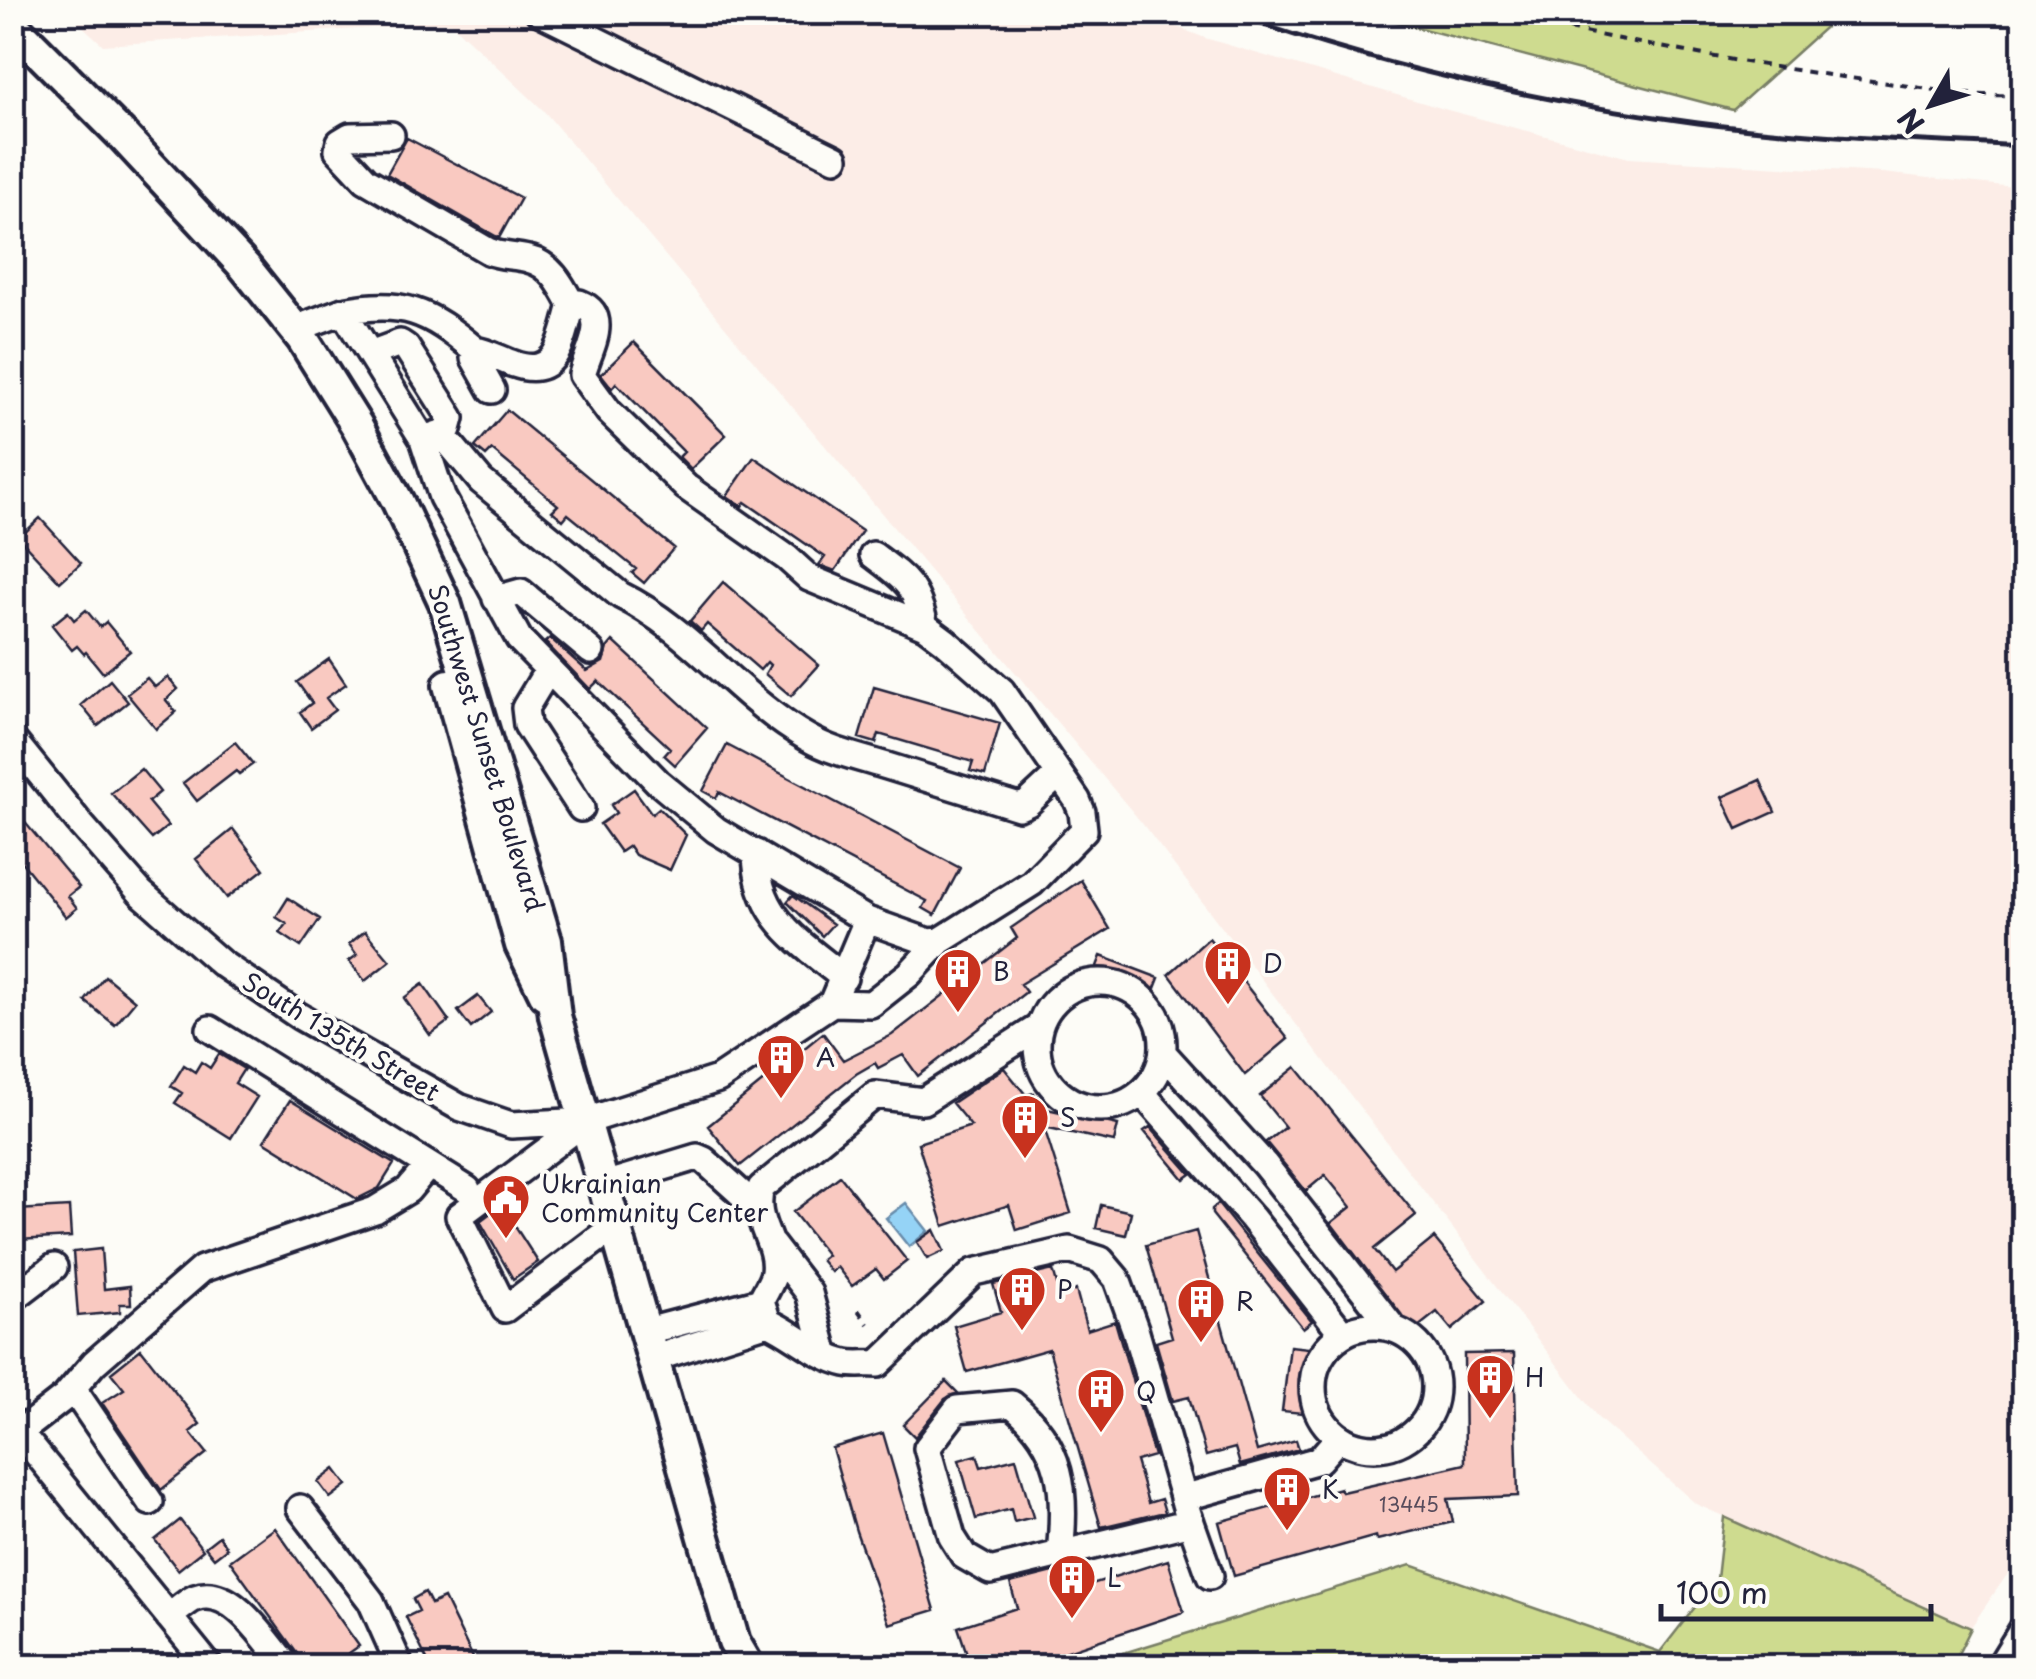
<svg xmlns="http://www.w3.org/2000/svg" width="2036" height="1679" font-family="'Playpen Sans',sans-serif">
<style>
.built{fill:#fcede7}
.green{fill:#cedb8f;stroke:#787e65;stroke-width:2.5}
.water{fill:#95d3f6;stroke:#678cab;stroke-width:2.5}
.building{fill:#f9c9c1;stroke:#22223b;stroke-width:2.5}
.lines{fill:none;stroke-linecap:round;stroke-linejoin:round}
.minor-casing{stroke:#22223b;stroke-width:32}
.major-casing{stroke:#22223b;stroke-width:38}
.path{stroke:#22223b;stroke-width:4;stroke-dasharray:8 8;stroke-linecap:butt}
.minor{stroke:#fdfcf7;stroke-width:25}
.major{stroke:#fdfcf7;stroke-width:30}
.rail{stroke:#22223b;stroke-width:5}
.labels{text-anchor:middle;stroke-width:8;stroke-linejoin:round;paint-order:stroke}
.number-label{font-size:20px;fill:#584c5c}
.street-label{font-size:25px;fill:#22223b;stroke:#fdfcf7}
.poi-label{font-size:25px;fill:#22223b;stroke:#fdfcf7;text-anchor:start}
</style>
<rect width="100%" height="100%" fill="#fdfcf7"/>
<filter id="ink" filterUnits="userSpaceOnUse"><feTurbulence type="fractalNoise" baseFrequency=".01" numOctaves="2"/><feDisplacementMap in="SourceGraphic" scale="20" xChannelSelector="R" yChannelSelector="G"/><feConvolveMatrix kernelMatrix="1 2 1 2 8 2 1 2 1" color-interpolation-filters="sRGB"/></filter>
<g filter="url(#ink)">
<path class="built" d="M68 13H1142L1205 38 1444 109 1629 158 1883 173 2023 188 2024 1550 1971 1627 1696 1504 1598 1418 1141 822 543 110 451 23 103 45Z"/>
<path class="green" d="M1362 13H1841L1733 110Z
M1724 1517 1971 1628 1952 1666H1081L1411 1565 1660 1652 1717 1579Z"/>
<path class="water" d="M906 1203 928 1231 909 1247 886 1218Z"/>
<path class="building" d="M407 138 521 198 499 238 387 174Z
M634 342 726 435 691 469 679 457 684 452 616 383 612 388 601 374Z
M507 410 674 548 644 583 632 573 636 569 568 514 563 520 552 511 558 505 492 450 486 456 475 447Z
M754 457 862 531 835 571 819 565 825 557 745 502 742 506 727 496Z
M40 518 81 563 60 582 19 538Z
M723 582 819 665 791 696 765 674 770 665 767 662 760 670 707 624 701 631 690 621Z
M86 610 100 627 106 622 130 651 103 673 86 652 84 654 77 646 72 650 52 625 68 612 74 620Z
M550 638 587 671 603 662 607 648 613 641 707 728 675 765 664 755 670 748 598 681 590 689 545 642Z
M329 659 346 684 326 698 335 710 311 728 300 712 312 703 297 682Z
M168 677 178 689 166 700 176 712 156 729 127 694 147 678 155 687Z
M110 680 128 702 98 726 81 705Z
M874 687 1000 723 985 775 970 771 973 762 879 734 876 743 859 738Z
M235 742 253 764 239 774 236 771 197 801 183 783Z
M727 745 960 868 935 915 923 908 927 901 719 792 716 798 703 791Z
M141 769 160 792 148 802 168 826 152 839 111 793Z
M1760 780 1775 812 1737 829 1722 797Z
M634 789 652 814 659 808 686 835 670 870 635 855 629 846 620 852 600 824 616 813 611 805Z
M12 807 79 887 68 896 77 908 66 917 12 850Z
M233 829 264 869 227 898 196 859Z
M1081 880 1110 929 1020 984 1026 992 918 1076 903 1055 878 1068 875 1063 856 1074 740 1166 708 1126 823 1033 843 1060 892 1035 1017 938 1011 928Z
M793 895 833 924 822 936 787 902Z
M288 898 320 919 301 947 280 933 287 924 276 917Z
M365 931 390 961 365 981 349 961 357 955 349 944Z
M1209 938 1288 1039 1245 1075 1169 974Z
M1101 956 1159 978 1152 996 1094 974Z
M105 976 135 1001 115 1025 85 1001Z
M423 984 449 1021 430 1035 404 998Z
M478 996 491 1012 471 1028 458 1011Z
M219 1054 244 1069 235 1083 257 1097 231 1138 175 1103 182 1093 171 1086 184 1065 195 1072 201 1062 210 1068Z
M1296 1067 1416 1215 1374 1249 1392 1272 1434 1238 1486 1301 1452 1330 1437 1312 1413 1331 1331 1223 1351 1207 1325 1175 1306 1191 1266 1142 1285 1127 1260 1096Z
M1004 1068 1026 1095 1034 1093 1038 1107 1118 1125 1114 1142 1044 1127 1071 1213 1017 1230 1009 1205 944 1226 918 1143 971 1126 952 1103Z
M290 1100 394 1164 379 1188 357 1199 264 1141Z
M1150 1127 1191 1174 1184 1179 1144 1131Z
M840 1176 907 1261 884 1279 876 1269 852 1286 837 1267 831 1272 821 1260 827 1255 793 1212Z
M513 1196 521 1208 509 1217 538 1262 513 1279 480 1221Z
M1218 1204 1312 1321 1303 1328 1212 1214V1209Z
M1101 1205 1131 1212 1126 1235 1096 1228Z
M69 1207 71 1237 18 1240 17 1210Z
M934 1230 944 1251 927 1259 917 1242Z
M1196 1231 1257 1451 1296 1440 1299 1449 1240 1465 1235 1448 1206 1456 1189 1397 1173 1401 1156 1342 1172 1337 1146 1245Z
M101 1249 104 1289 130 1286 131 1304H120V1312L78 1316 73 1252Z
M1053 1270 1060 1295 1076 1290 1087 1330 1115 1321 1154 1456 1136 1461 1148 1503 1161 1499 1165 1512 1101 1527 1049 1349 967 1372 954 1326 1001 1312 993 1284Z
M1290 1346 1309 1348 1302 1413 1282 1411Z
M141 1349 200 1424 190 1432 207 1453 161 1490 102 1403 124 1389 111 1373Z
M1514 1353 1518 1496 1448 1499 1453 1522 1377 1540 1376 1536 1234 1576 1219 1522 1340 1488 1342 1492 1465 1464 1464 1354Z
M946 1381 958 1393 945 1399 915 1437 903 1425Z
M883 1433 935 1610 889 1624 856 1531 832 1448Z
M977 1455 981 1467 1016 1458 1033 1517 1014 1522 1011 1509 976 1519 959 1460Z
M335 1469 347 1485 330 1498 318 1482Z
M180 1520 203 1550 178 1570 155 1540Z
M275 1528 359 1646 331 1666H306L230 1561Z
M219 1536 227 1548 214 1558 205 1547Z
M1168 1560 1184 1612 1023 1666H971L958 1627 1017 1608 1010 1583 1069 1568 1076 1589Z
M425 1592 431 1604 444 1598 477 1666H430L406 1617 419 1611 413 1599Z"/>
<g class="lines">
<g class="minor-casing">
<path id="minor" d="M539 12 835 158
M391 135 350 136 340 142 338 150 366 180 488 251C502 257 513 255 528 259 551 264 562 286 572 305
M343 311C403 300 428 310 475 350
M295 329 343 311 423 439 442 497 519 639 658 782 716 830 867 920 832 1003 718 1079 586 1121 459 1216 505 1309 616 1225
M370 354 400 343 406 347 451 418 448 429 441 433
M492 390 474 358 475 350C489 352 501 360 514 364 559 380 562 338 572 305L579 303C612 316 588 350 582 375L609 412 686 487 787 558 809 578 925 626 945 641 1002 691 1077 800 1082 812 1084 830 1032 883 940 941 929 942 867 920
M423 439 441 433 481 481 620 595C692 630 739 699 808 738 832 752 861 758 887 766 931 780 975 793 1019 807L1028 803 1059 774
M873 555C905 579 916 585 925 626
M496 599 521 592 591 651
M548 670 525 708 527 725 581 808
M12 739 82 826 141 893 221 963 299 1016 459 1107 511 1125 586 1121
M756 853C757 918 798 940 844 978
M1037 1045a63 63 0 1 1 126 0a63 63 0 1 1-126 0Z
M832 1003 871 1004 909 974 940 941
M1039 1027 923 1101 875 1095 761 1188C751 1222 778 1241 774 1272 773 1281 764 1293 761 1301L768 1322C793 1333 818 1357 846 1363 856 1365 868 1363 878 1364L974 1272 1069 1250 1101 1260 1117 1279 1135 1329 1188 1514 1210 1576
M210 1029 467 1189
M1163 1053 1265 1165 1394 1329
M1142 1093 1252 1218 1343 1334
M604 1185 697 1157 704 1160 755 1206
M772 1245 809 1293 826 1356
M12 1299 54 1267
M1313 1387a61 61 0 1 1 122 0a61 61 0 1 1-122 0Z
M647 1331 761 1301
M655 1358 768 1322
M73 1389 150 1502
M12 1423 209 1666
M20 1432 65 1397 94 1363 202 1269 375 1210 408 1190 428 1166
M1183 1498 1319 1460 1339 1437
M300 1508 371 1601 400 1666
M1060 1553C1067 1492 1063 1445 1012 1404L957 1409 927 1448 952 1537 964 1556 990 1571 1191 1522
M169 1617C177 1611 186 1602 195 1598 233 1584 267 1644 287 1666
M2000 1666 2024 1627"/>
</g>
<g class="major-casing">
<path id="major" d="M12 25 123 136 245 267 302 338 357 426 398 502 445 603 546 941 555 1016 734 1642 748 1666
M449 685 521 945 545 994"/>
</g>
<path class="path" d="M1491 12C1620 41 1749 65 1880 82 1927 88 1976 99 2024 94
M858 1310 868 1324"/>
<use href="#minor" class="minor"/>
<use href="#major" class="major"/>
<path class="rail" d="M1226 12C1378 66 1538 102 1698 123 1806 137 1915 140 2024 146"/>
</g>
</g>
<defs>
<g id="building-pin" transform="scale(2.5)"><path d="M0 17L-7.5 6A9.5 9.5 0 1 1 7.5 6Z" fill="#c8321e" stroke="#fdfcf7"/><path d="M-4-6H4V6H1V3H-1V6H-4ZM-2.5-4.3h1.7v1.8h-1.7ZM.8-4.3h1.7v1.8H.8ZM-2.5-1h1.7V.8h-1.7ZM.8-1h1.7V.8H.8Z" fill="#fff"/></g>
<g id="civic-pin" transform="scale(2.5)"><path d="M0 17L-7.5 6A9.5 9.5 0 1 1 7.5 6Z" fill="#c8321e" stroke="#fdfcf7"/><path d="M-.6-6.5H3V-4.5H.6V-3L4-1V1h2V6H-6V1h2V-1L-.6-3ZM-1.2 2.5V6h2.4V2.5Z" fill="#fff"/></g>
</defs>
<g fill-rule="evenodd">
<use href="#building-pin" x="1228" y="964"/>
<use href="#building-pin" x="958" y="972"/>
<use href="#building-pin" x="781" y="1058"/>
<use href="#building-pin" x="1025" y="1118"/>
<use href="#civic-pin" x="506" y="1198"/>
<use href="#building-pin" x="1022" y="1290"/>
<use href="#building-pin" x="1201" y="1302"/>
<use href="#building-pin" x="1490" y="1378"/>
<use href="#building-pin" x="1101" y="1392"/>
<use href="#building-pin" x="1287" y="1490"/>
<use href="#building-pin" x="1072" y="1578"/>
</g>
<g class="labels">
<g class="number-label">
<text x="1409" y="1512">13445</text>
</g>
<g class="street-label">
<text transform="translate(486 748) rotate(73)" y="9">Southwest Sunset Boulevard</text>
<text transform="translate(341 1037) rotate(31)" y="9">South 135th Street</text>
</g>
<g class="poi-label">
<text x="1263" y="973">D</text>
<text x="993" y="981">B</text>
<text x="816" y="1067">A</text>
<text x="1060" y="1127">S</text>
<text x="541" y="1193">Ukrainian<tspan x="541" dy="29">Community Center</tspan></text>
<text x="1057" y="1299">P</text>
<text x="1236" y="1311">R</text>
<text x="1525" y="1387">H</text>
<text x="1136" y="1401">Q</text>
<text x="1322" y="1499">K</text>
<text x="1107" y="1587">L</text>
</g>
</g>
<rect width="2036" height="1679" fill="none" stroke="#fdfcf7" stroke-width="50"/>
<rect x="25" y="25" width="1986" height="1629" fill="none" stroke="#22223b" stroke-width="4" filter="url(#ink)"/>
<g transform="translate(1931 105) rotate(231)" stroke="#fdfcf7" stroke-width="8" paint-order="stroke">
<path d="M0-8L18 38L0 25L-18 38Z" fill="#22223b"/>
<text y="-15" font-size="28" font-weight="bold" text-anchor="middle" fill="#22223b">N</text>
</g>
<path d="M1661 1604v15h270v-15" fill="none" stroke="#22223b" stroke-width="5"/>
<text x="1676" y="1604" font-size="30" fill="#22223b" stroke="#fdfcf7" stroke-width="8" paint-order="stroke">100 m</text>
</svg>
